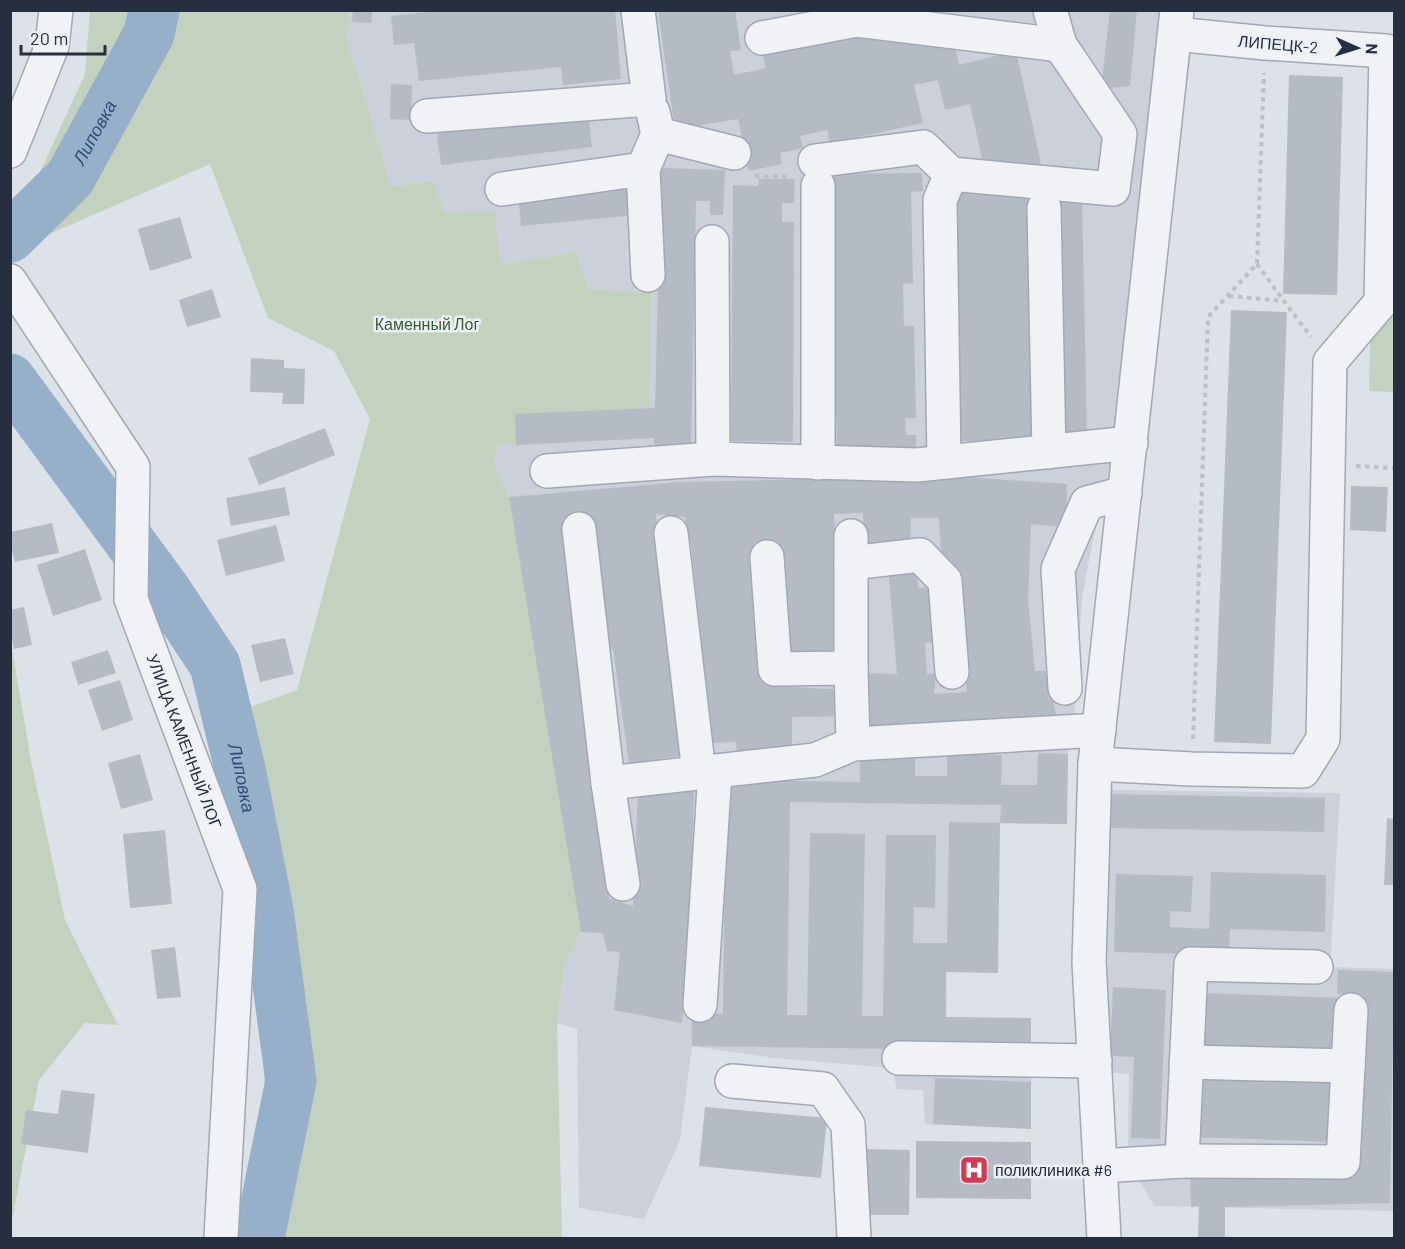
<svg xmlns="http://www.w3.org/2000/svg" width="1405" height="1249" font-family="Barlow,sans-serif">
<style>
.built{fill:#cbd0da}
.green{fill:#c3d2be}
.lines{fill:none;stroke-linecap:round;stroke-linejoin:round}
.river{stroke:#96b0ca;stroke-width:51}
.building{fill:#b4bbc5;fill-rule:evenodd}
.minor-casing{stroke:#a2a8b2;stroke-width:36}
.path{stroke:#bbbfc6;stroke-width:4;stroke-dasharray:4.5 4.5;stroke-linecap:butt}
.minor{stroke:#f0f2f6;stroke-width:33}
.labels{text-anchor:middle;stroke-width:5;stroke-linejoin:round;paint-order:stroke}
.street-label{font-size:16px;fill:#262f3f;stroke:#ecf0f5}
.park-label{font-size:16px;fill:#3b5b32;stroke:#ecf0f5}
.poi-label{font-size:16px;fill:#262f3f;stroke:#ecf0f5;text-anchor:start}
.water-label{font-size:18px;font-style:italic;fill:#2e4f75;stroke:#ecf0f5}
</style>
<rect width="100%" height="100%" fill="#dde1e8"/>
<path class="built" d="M349 10 1161 11 1124 408 1097 518 1082 598 1075 707 1068 754 1067 824 949 823 946 1017 1031 1051V1129L925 1124 923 1090 897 1089 892 1068 775 1058 692 1046 680 1140 644 1219 579 1208 577 1029 557 1023 564 966 581 932 509 497 494 464 498 444 650 292 588 289 576 252 500 265 444 213 433 181 391 186 347 39Z
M1106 790 1340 793 1330 967 1394 969V1211L1154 1206 1139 1180 1128 1150 1129 1074 1108 1072Z"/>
<path class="green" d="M90 11H349L347 39 391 186 434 181 444 213 494 211 501 265 576 252 588 289 651 292 649 411 516 443 498 444 494 464 509 497 581 932 564 966 557 1023 562 1238H272L250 786 202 725 297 690 370 419 334 351 268 318 210 164 47 235 19 218 85 74Z
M1394 288V392L1369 391 1370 344Z
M10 638 32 766 65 920 118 1025 85 1023 39 1080 11 1225Z"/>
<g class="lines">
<g class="river">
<path id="s1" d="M10 237 70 178 149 34 154 10"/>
<path id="s2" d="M10 379 166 591 215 665 240 769 268 910 291 1081 259 1238"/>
</g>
</g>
<path class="building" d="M353 10H372L371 23 352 22Z
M445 10H615L621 79 563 85 561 67 419 81 414 43 394 45 391 16Z
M658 10H735L741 50 730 51 734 75 766 68 763 56 902 27 906 43 932 38 935 47 954 43 959 65 1016 51 1042 168 985 172 970 104 945 110 938 80 914 85 923 123 830 143 827 130 800 136 803 148 780 153 782 164 749 171 738 119 675 129Z
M1110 10H1137L1130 86 1101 89Z
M1289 75 1343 77 1337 295 1283 294Z
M391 84 412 85 411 120 390 119Z
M588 110 592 147 441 165 436 128Z
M661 168 725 170 723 215H710V201H696L691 447H654V438L516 445 515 414 655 408Z
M922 173 923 191 911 192 913 283 903 284 904 326H914L916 418H905L906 435H916V453L837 455 831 174Z
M633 179 636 215 521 226 518 191Z
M759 179H795L794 203H782V222H794L793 442 731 441 733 185 758 186Z
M1029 192 1032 440 957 441 954 193Z
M1055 199H1082L1087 437H1060Z
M180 217 192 258 150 271 138 229Z
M212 289 221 317 187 327 179 300Z
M1231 310 1287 312 1271 744 1214 742Z
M251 358 284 360V368L305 369 304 404H282L283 393 250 392Z
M325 428 335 455 259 485 248 458Z
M949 476 1067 484 1066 527 1031 524 1028 600 1035 671H1048L1056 716 863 729 859 673 897 674 888 566 917 567 918 588 938 587 942 641 925 643 927 674 936 673 934 694 967 692 953 572 942 571 939 518H911L910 547 865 552 863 513 834 514 843 654 785 657 777 543H754L763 679 792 680 793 687 847 690 848 716 792 717V750L737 754 736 742 708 743 704 726 710 724 691 544H686L685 517 656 514 679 756 629 763 613 649H598L588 520 563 522 575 657 582 656 585 699 609 899 633 906 638 790H694L689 940 682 1023 614 1010 620 952 607 951 603 933 581 932 509 497 680 482Z
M1351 486 1388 487 1386 532 1350 530Z
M285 487 290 515 231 526 226 498Z
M52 523 59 553 15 562 10 543V532Z
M276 525 285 561 226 576 217 540Z
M85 549 102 600 53 616 37 565Z
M24 607 32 645 14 649 10 630V610Z
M285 638 294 674 260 682 251 645Z
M108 650 116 673 78 685 71 662Z
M120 680 133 720 102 731 88 690Z
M1038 753 1068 754 1067 824 1000 823 998 973 946 972V1017L1031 1018V1051L692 1046V1013L723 1014 726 780 860 782V757L915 758V776H947V754L1002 755 1001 785H1037ZM790 802 1001 805 1000 823 949 822 947 943H913L914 907 935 908 936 835H886L883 1016H862L865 834 810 833 807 1015H787Z
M140 754 153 800 121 809 108 763Z
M1111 794 1325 798 1324 832 1111 828Z
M1387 818 1394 819V885H1384Z
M165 830 172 904 130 908 123 834Z
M1211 872 1326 875 1325 932 1230 929 1229 955 1114 952 1116 874 1193 876 1191 912 1170 911V927L1209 929Z
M175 947 181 997 157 999 151 950Z
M1338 970 1394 972 1390 1203 1225 1207V1238L1198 1237 1199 1206 1191 1207 1190 1172 1351 1168 1355 994H1337Z
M1113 987 1166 990 1160 1139 1131 1138 1134 1057 1110 1056Z
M1202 993 1342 998 1340 1049 1201 1045Z
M935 1078 1031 1082V1129L933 1124Z
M1195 1078 1333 1083 1331 1142 1193 1137Z
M61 1090 95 1094 88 1153 21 1144 26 1110 58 1114Z
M705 1107 827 1118 821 1178 699 1166Z
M916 1141 1031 1142V1199L916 1198Z
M865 1149 910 1150 909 1215H864Z"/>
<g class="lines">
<g class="minor-casing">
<g id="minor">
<path d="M762 38 857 20 1060 45"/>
<path d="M653 112 658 134 734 153"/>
<path d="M427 116 649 99 638 10"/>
<path d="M10 151 52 46 56 10"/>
<path d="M815 161 923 147 951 174 1113 189 1120 134 1060 45 1050 10"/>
<path d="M643 169 648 275"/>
<path d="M502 189 643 169 658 134"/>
<path d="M1044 208 1049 452"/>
<path d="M712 242 713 459 917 465 1131 443"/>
<path id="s3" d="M10 281 133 467 131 599 240 889 221 1238"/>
<path d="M944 462 940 200 951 174"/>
<path d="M818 463V186"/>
<path d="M547 471 713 459"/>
<path d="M579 529 608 783 815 760 853 744 1099 730"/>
<path d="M671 533 699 773"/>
<path d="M851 536V668"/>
<path d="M767 557 775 669 851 668 853 744"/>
<path d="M851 563 920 555 945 581 952 672"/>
<path d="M1065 688 1058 569 1087 503 1125 493"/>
<path d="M1095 764 1192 769 1303 771 1323 739 1330 362 1381 302 1386 51 1265 43 1175 34"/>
<path d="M608 783 623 884"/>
<path d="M700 1005 715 772"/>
<path d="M899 1058 1095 1061"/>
<path d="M1186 1062 1348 1066"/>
<path d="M732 1081 823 1089 848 1125 854 1238"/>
<path d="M1182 1161 1343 1162 1351 1010"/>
<path d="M1101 1166 1182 1161 1191 964 1316 967"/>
<path d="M1104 1238 1089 962 1095 764 1177 10"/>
</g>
</g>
<path class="path" d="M755 176 789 177
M1257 264 1284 301
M1229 296 1284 301 1311 337
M1356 466 1394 468
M1193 739 1208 317 1257 264 1264 73"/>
<use href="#minor" class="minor"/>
</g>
<defs>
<g id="hospital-square" transform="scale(1.5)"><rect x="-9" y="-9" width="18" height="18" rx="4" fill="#d53a54" stroke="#ecf0f5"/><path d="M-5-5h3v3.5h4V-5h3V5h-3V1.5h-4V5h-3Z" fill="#fff"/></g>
</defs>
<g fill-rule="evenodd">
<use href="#hospital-square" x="974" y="1170"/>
</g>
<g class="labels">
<g class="street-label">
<text transform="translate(1278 44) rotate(5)" y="6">ЛИПЕЦК-2</text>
<text dy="6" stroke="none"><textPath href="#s3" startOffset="507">УЛИЦА КАМЕННЫЙ ЛОГ</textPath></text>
</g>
<g class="park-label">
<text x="427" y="330">Каменный Лог</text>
</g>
<g class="poi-label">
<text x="995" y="1176">поликлиника #6</text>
</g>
<g class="water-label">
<text dy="6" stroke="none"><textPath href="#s1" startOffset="136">Липовка</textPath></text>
<text dy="6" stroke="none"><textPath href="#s2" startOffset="468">Липовка</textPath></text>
</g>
</g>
<rect width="1405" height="1249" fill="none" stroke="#262f3f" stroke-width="24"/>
<g transform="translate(1357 48) rotate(93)" stroke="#ecf0f5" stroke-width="4.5" paint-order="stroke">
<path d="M0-4.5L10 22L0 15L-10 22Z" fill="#262f3f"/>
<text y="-9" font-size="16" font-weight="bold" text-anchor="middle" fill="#262f3f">N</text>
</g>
<path d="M21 45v9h84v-9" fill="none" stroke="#262f3f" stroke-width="3"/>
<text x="30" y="45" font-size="18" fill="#262f3f" stroke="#ecf0f5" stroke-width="4.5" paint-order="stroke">20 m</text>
</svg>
